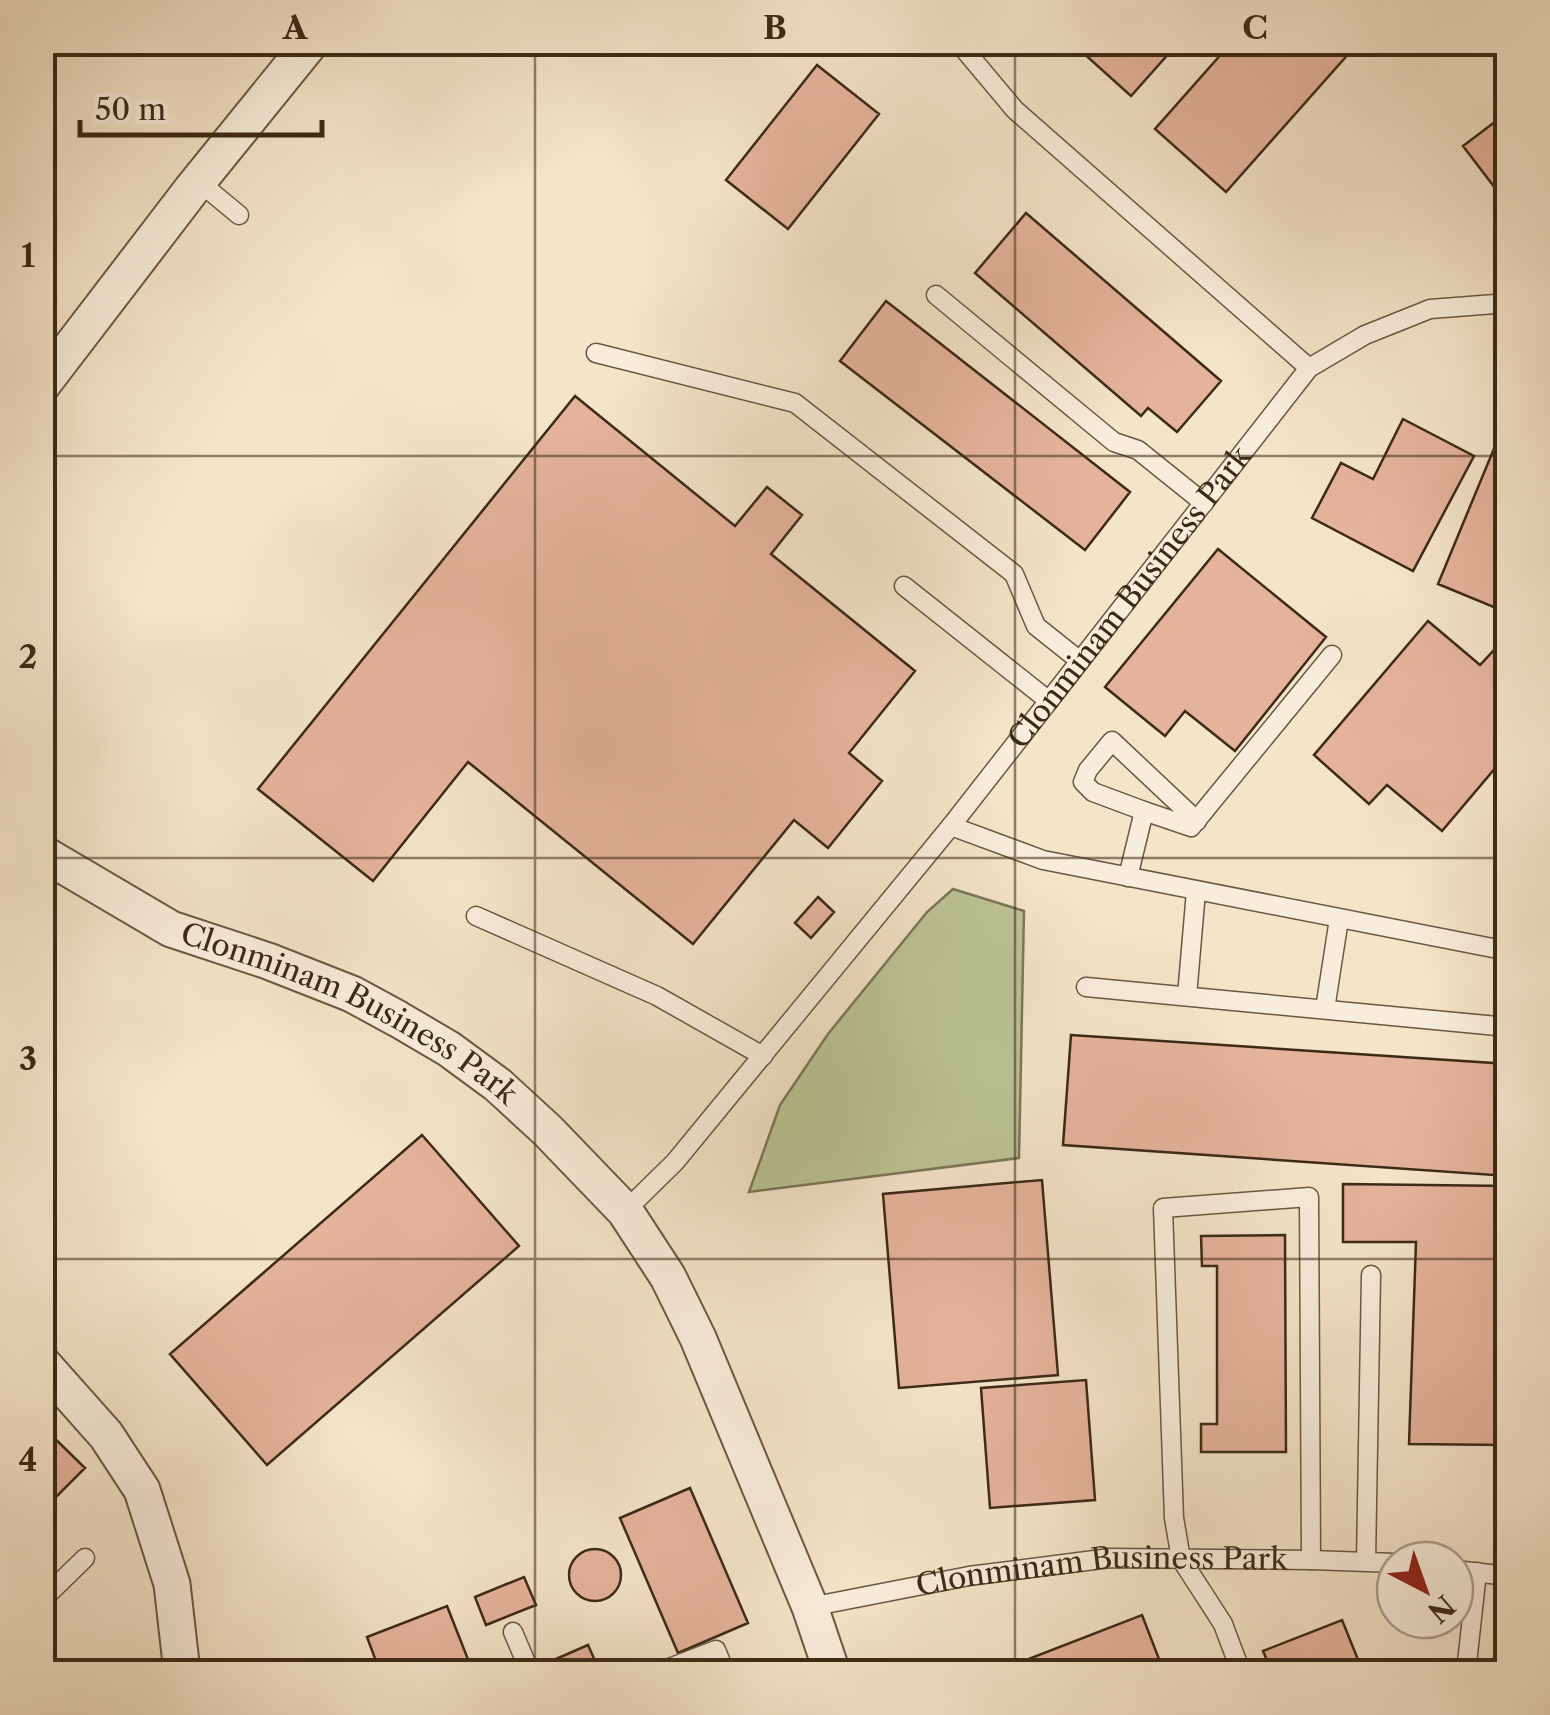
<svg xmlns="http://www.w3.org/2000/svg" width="1550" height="1715" font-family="'Libre Caslon Text',serif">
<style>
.green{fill:#bbc496;stroke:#7c7756;stroke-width:2.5}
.building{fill:#e5b39b;stroke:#3c2a15;stroke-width:2.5}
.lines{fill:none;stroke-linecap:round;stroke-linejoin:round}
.lane-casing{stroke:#6a5842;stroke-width:21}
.street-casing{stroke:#6a5842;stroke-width:39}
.lane{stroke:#f8eddb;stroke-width:18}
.street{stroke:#f8eddb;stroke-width:35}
.grid{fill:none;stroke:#3c2a15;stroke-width:2.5;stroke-opacity:0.55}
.labels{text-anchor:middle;stroke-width:10;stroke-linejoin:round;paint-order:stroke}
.street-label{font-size:30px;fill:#3c2a15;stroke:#f8eddb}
.neatline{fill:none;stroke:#3c2a15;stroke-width:4}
.grid-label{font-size:32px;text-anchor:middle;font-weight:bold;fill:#3c2a15}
</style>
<rect width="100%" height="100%" fill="#f4e4c8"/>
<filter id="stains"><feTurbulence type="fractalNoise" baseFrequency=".002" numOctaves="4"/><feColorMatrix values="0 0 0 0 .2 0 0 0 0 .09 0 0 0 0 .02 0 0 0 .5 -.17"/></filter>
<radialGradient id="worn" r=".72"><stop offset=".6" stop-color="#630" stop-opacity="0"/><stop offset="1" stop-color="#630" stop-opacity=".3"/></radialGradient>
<path class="green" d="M953 889 1024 911 1019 1158 749 1192 780 1105 828 1034 927 912Z"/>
<path class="building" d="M1071 42H1179L1131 96Z
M1232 42H1359L1226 192 1155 129Z
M817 65 879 114 788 229 726 180Z
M1508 112V205L1463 146Z
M1026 213 1221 381 1177 432 1148 408 1141 416 975 273Z
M886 301 1130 492 1085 550 840 361Z
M575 396 735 526 767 487 802 515 771 554 915 671 849 753 882 781 828 848 794 820 693 944 468 762 373 881 258 789Z
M1403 419 1474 456 1413 571 1312 518 1341 463 1373 479Z
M1505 422 1508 423V613L1438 584Z
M1218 549 1326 637 1235 751 1185 711 1165 736 1105 687Z
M1428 621 1480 665 1495 649 1508 659V753L1442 831 1387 785 1369 804 1314 755Z
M818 897 834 912 811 938 795 923Z
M1071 1035 1508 1064V1176L1063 1145Z
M422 1135 519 1246 267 1465 170 1354Z
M1042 1180 1058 1375 899 1388 883 1194Z
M1343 1184 1508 1186 1505 1445 1409 1444 1416 1242H1343Z
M1285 1235 1286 1452H1201V1424H1217V1266H1202L1201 1236Z
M1086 1380 1095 1500 990 1508 981 1388Z
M42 1426 85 1468 42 1511Z
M690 1488 748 1623 678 1653 620 1518Z
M569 1575a26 26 0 1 1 52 0a26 26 0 1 1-52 0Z
M524 1577 536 1605 486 1625 475 1597Z
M447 1606 473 1672H380L367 1637Z
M1142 1615 1164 1672H995Z
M1342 1620 1363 1672H1272L1263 1651Z
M588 1645 600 1672H562L556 1659Z"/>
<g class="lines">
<g class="lane-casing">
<g id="lane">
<path d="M958 42 1015 110 1309 368"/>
<path d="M198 181 239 215"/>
<path d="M936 295 1114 442 1138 450 1204 503"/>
<path d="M596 353 795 403 1014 574 1036 626 1080 661"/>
<path d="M904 586 1049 701"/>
<path d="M1144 811 1093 792 1083 782 1088 770 1112 741 1197 821"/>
<path d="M951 826 1043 860 1508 951"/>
<path d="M1128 877 1144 811 1191 827 1332 655"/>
<path d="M476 916 657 996 763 1056"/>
<path d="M1086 987 1508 1027"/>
<path d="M1187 996 1196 891"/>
<path d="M1325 1009 1339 919"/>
<path id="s1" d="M625 1211 675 1162 951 826 1309 368 1365 335 1430 309 1508 303"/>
<path d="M1366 1561 1371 1275"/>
<path d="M1455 1570 1508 1576"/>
<path d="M42 1600 85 1558"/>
<path id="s2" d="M810 1607 969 1576 1110 1558 1311 1560 1395 1563"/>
<path d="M513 1632 530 1672"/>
<path d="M659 1672 716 1650 725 1672"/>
<path d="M1241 1672 1223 1624 1181 1559 1174 1518 1163 1208 1309 1197 1311 1560"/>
<path d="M1466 1672 1477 1572"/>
</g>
</g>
<g class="street-casing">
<g id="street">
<path d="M42 385 192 189 311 42"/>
<path id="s3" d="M42 853 171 929 268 961 352 994 398 1019 449 1049 498 1085 548 1131 625 1211 668 1277 698 1338 810 1607 832 1672"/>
<path d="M42 1363 106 1435 142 1490 172 1584 182 1672"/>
</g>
</g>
<use href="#lane" class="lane"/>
<use href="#street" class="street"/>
</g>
<path class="grid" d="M535 42V1672M1015 42V1672M42 456H1508M42 858H1508M42 1259H1508"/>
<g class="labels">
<g class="street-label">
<text dy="10" stroke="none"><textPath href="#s1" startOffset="795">Clonminam Business Park</textPath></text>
<text dy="10" stroke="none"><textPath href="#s3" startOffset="348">Clonminam Business Park</textPath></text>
<text dy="10" stroke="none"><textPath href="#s2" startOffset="295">Clonminam Business Park</textPath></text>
</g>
</g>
<rect width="1550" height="1715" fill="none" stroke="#f4e4c8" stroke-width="110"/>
<g transform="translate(1425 1590) rotate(139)"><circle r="48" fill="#f8eddb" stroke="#ad9f8c" stroke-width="2.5"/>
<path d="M0-8L18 38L0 25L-18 38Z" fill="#8f2418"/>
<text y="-15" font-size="28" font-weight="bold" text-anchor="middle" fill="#3c2a15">N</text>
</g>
<path d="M80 120v15h242v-15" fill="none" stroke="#3c2a15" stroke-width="5"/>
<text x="95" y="120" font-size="30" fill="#3c2a15" stroke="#f8eddb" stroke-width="8" paint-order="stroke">50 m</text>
<rect x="55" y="55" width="1440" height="1605" class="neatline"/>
<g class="grid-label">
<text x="295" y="39">A</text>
<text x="775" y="39">B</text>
<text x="1255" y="39">C</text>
<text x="28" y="267">1</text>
<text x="28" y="668">2</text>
<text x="28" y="1070">3</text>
<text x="28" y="1471">4</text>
</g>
<rect width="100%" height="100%" filter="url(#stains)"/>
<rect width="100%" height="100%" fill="url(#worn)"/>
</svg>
